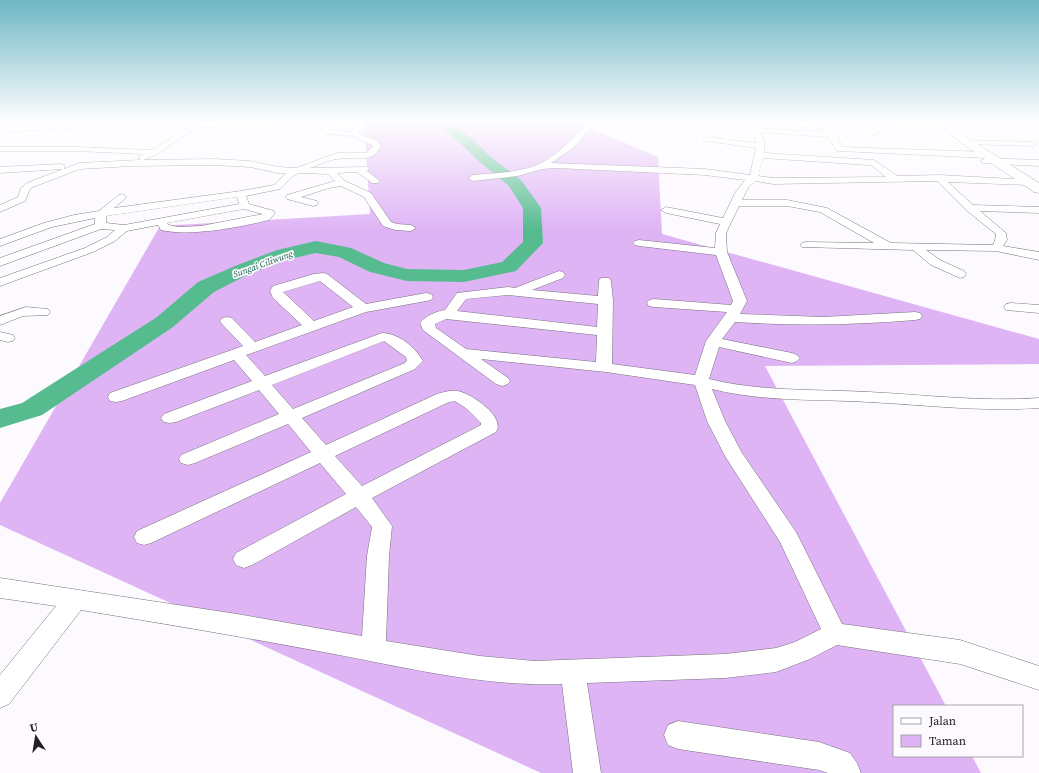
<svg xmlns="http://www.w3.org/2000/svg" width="1039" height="773" font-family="'Source Serif 4',serif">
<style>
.green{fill:#dfb4f5}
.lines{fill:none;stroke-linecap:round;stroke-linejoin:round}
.river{fill:#57bb90;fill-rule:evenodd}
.minor-casing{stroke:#78717c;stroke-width:1}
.secondary-casing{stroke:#78717c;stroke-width:1}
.minor{fill:#fff;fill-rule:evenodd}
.secondary{fill:#fff;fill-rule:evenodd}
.labels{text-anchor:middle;stroke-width:3.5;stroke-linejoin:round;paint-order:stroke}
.far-water-label{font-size:9px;font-style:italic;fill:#0d5c40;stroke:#fdfaff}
</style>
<rect width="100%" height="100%" fill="#fdfaff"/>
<path class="green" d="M364 121H574L658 157 662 234 1039 339V364L765 366 946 706H894V756H972L981 773H541L0 525V503L160 226 370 214Z"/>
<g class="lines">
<path class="river" d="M433 121H446L469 136 492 158 521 180 541 208 543 243 516 271 464 282 407 281 370 272 339 257 316 253 290 259 249 274 214 292 173 327 42 415 0 428V409L22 403 157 317 198 282 235 266 277 250 316 241 351 248 384 263 407 269 464 270 502 262 523 242V208L509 186 482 164 459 142Z"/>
<g class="minor-casing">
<path id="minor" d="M13 121H21L13 127 108 121 91 127 2 132V128Z
M198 121H205L204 123 279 124 283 126 279 128 197 127 156 155 143 160 214 159 250 161 278 167 296 168 337 153H366L373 147 372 145 351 136 326 134 322 132 324 127 335 122 339 124 330 130 350 132 357 126V121H364L365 127 357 133 378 141 381 147C369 166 356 155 337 159 328 160 319 165 310 168L368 167 369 169 367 171 380 181 378 183H372L357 172 337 173 345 181 371 193 391 222 397 224 411 225 416 228 411 231 395 230 383 226 364 197 341 186 329 188 301 197 317 201 318 203 317 205 313 206 287 199 285 197 287 195 335 181 328 174 299 173 293 176 280 189 246 196 249 204 274 211 275 213 269 220C240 227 190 237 161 230L158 225 127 231 115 241 93 252 0 286V278L85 248 107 237 115 230 101 229 0 266V258L95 224V218L52 227 0 246V239L44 223 74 215 99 211 119 195 122 194 127 197 114 208 241 191 274 185 286 173H278L250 167 214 165 132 166 80 169 33 187 30 189 25 201 0 212V205L18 197 21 188 27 183 63 169 0 173V167L61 164 64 165V169L79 163 141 160 138 158 143 154 77 151H0V147H77L152 150ZM237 197 239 204 124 225 106 223V216ZM244 209 263 214 201 226 178 227 169 225 167 223Z
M589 121H657L653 123H595L573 148 551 163 705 169 750 175 756 148 707 141 703 139 707 137 756 143 754 134 741 121H749L755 126 754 123 758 121 827 124 833 133H835L842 147 987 152 991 155 987 158 840 151H837L828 137 760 132 764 140V153L874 160 897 176 939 175 1031 180 1033 182 1028 185 948 182 973 205 1039 207V213L980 211 1006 233 1007 240 1003 246 1039 252V260L996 251 926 250 940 260 964 271 966 274 964 277 960 278 931 265 913 250 802 247 800 245 802 243 806 242 874 243 820 212 787 206H739L726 233 727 252 747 301 740 314 823 317 915 312 920 313 922 316 920 319 915 320C855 325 795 326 735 322L722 339 792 353 797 355 800 358 797 361 792 363 719 347 709 379C762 392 816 389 869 392 926 395 982 402 1039 398V408C982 412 926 405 869 402 817 399 764 402 712 389L725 421 742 453 796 532 842 624 960 640 1039 666V690L960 664 837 645 810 659 776 672 725 678 587 683 601 773H573L562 684C486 687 408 668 334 654 250 638 166 624 81 610L9 704 0 708V675L56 606 0 598V578L237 614 362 636 367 556 372 527 356 507 252 565 244 568 236 565 233 559 236 553 346 494 320 463 151 543 144 545 137 543 134 537 137 531 311 452 288 424 195 463 188 465 181 463 179 459 181 455 279 414 259 390 176 422 170 423 164 422 161 418 164 414 252 381 234 360 122 401 116 402 110 401 108 397 110 393 243 346 222 324 220 321 222 318 227 317 232 318 255 342 302 325 273 298 270 291 273 286 314 274 323 273 327 274 366 304 426 293 431 294 433 297 431 300 426 301 366 312 246 355 265 376 382 333C398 333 415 347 423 361L415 369 302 418 326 445 437 394C444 392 451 390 458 391 472 394 506 417 496 432L372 498 392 526 389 556 386 641 480 656 534 661 725 654 776 648 795 642 821 629 780 542 725 456 707 421 695 385 606 372 481 359 508 378 510 381 508 384 502 386 496 384 423 330 420 323C425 316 437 311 445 310L457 293 508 287 515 288 559 271 563 272 565 275 563 278 532 290 598 296 599 281 601 278H609L611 281 613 301 612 364 695 375 706 341 727 312 654 307 649 306 647 303 649 300 654 299 731 305 733 301 716 255 639 246 635 245 633 243 635 241 639 240 715 248 716 233 720 224 666 213 661 210 666 207 723 218 735 193 745 180 705 175 557 168 542 169 518 176 473 181 468 178 473 175C494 173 517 173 537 165 556 157 575 136 589 121ZM762 125 822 128 825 132 766 129ZM763 158 868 165H871L886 177 773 178 758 176ZM756 181 773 184 937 181 966 210 996 234 995 240 993 245 891 243 827 208 787 200H742L749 186ZM320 281 353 307 314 321 283 292ZM508 295 598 304 597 327 457 311 466 299ZM446 319 597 335 596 362 466 349 436 328 435 324ZM384 341 406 357 407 360 405 363 293 409 272 385ZM455 401 467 409 481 423V425L362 486 335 456 449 402Z
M829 121H853C848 125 834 125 829 121Z
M869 121 942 122 946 124 942 126 874 124 873 126 879 133 875 135H872L865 126Z
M964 140 1033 142 1037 144 1033 146 967 144H964Z
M985 158 1039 160V166L982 163 981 161Z
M1011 303 1039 305V313L1006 310 1004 307 1006 304Z
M26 307 48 309 50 312 48 315 23 316 0 325V316Z
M0 332 13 335 15 338 13 341 8 342 0 340Z
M678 721 819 742 850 753 857 763 861 773H828L819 770 678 749 668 745 664 735 668 725Z"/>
</g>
<g class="secondary-casing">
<path id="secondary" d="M934 121H945L971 140 1039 183V193L1034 192 963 144Z"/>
</g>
<use href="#minor" class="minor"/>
<use href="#secondary" class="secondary"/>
</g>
<linearGradient id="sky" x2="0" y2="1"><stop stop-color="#6eb7c5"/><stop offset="0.53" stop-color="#fefdff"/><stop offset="1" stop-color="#fefdff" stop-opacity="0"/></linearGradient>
<rect width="1039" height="229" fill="url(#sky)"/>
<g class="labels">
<g class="far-water-label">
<text transform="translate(263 264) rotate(-20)" y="3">Sungai Ciliwung</text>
</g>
</g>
<rect x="893" y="705" width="130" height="52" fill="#fdfaff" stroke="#a6a3a8"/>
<rect x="901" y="718" width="20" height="6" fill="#ffffff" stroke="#a6a3a8"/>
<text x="929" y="725" font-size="12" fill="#232025">Jalan</text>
<rect x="901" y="735" width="20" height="12" fill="#dfb4f5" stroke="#a6a3a8"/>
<text x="929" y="745" font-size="12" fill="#232025">Taman</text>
<g transform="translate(36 737) rotate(348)" stroke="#fdfaff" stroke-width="3" paint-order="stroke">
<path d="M0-3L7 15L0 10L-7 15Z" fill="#232025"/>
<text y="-6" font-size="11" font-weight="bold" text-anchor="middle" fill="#232025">U</text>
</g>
</svg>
